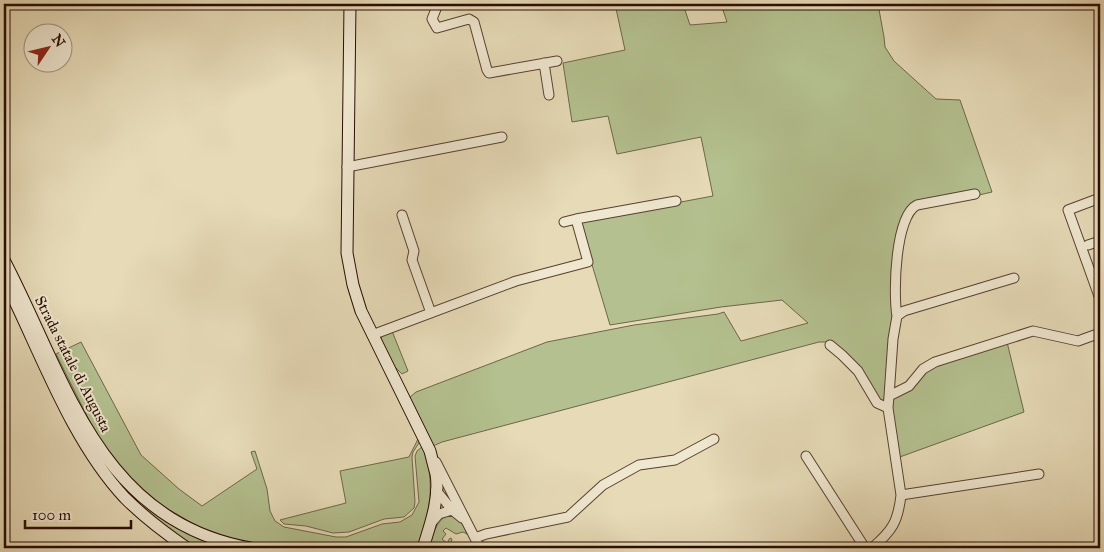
<svg xmlns="http://www.w3.org/2000/svg" width="1104" height="552" font-family="'IM FELL Great Primer',serif">
<style>
.green{fill:#b4c08f;stroke:#6e6648}
.lines{fill:none;stroke-linecap:round;stroke-linejoin:round}
.street-casing{stroke:#58402e;stroke-width:11}
.secondary-casing{stroke:#290c00;stroke-width:13}
.street{stroke:#efe7d0;stroke-width:9}
.secondary{stroke:#efe7d0;stroke-width:11}
.labels{text-anchor:middle;stroke-width:4;stroke-linejoin:round;paint-order:stroke}
.street-label{font-size:15px;fill:#290c00;stroke:#efe7d0}
</style>
<rect width="100%" height="100%" fill="#e6dab7"/>
<filter id="stains"><feTurbulence type="fractalNoise" baseFrequency=".004" numOctaves="4"/><feColorMatrix values="0 0 0 0 .2 0 0 0 0 .09 0 0 0 0 .02 0 0 0 .5 -.17"/></filter>
<radialGradient id="worn" r=".72"><stop offset=".6" stop-color="#630" stop-opacity="0"/><stop offset="1" stop-color="#630" stop-opacity=".3"/></radialGradient>
<path class="green" d="M615 4H683L690 25 727 22 721 4H755L756 7 761 4H878L884 37 885 47 894 61 936 99 960 100 992 192 979 195 976 191 917 201 908 208 897 240 893 307 885 404 878 401 829 342H819L442 442 433 446 409 398 416 392 547 342 634 325 718 314 724 312 741 341 808 323 782 300 721 307 610 325 579 221 713 196 701 137 617 154 608 116 572 122 563 63 625 50Z
M392 331 408 371 402 374 391 363 380 339 384 334Z
M81 342 141 455 179 489 202 506 257 469 251 452 255 451 267 489 270 511 275 521 284 527 336 537H346L382 524 400 522 412 515 419 502 415 456 417 451 423 446C436 485 430 511 417 548H276L243 542 209 533 156 502 123 471 95 432 56 354Z
M1007 342 1024 412 897 458 891 402 894 397 927 369Z
M419 437V443L413 452 412 457 415 502 414 508 404 517 384 519 349 532 333 533 306 526 284 524 280 520 346 503 340 471 409 457Z
M109 468C139 505 181 539 229 548H192L138 504 108 469Z
M448 515C459 515 463 525 467 534L463 532 456 534 446 528 443 531 446 534 442 539 447 543 450 538 452 539 449 548H429C433 536 435 521 448 515Z"/>
<g class="lines">
<g class="street-casing">
<path id="street" d="M438 4 432 19 437 28 469 19 474 22 487 70 489 73 557 61
M544 63 549 95
M347 167 502 137
M1100 198 1068 210 1100 299
M402 215 414 251 412 260 431 313
M564 222 576 219
M1088 245 1100 241
M897 316C893 293 895 216 917 205L975 194
M372 335 516 281 588 262 576 219 676 201
M830 345 842 355 858 371 877 403 888 408
M889 396 893 339 897 316 904 311 1014 278
M806 456 865 548
M436 462 480 548
M438 488 436 490 452 510
M901 495 1039 474
M432 522 439 514 452 510 462 518
M475 538 486 534 568 517 603 485 639 465 675 460 714 439
M872 548C892 531 898 522 901 495L888 408 889 396 909 386 923 369 935 362 1033 331 1078 341 1100 333"/>
</g>
<g class="secondary-casing">
<path id="secondary" d="M350 4 347 253 353 285 361 311 430 451C432 459 434 467 436 474 440 499 430 525 423 548
M4 260C66 378 97 520 250 548
M4 279C40 350 70 439 125 498 144 517 165 533 187 548"/>
</g>
<use href="#street" class="street"/>
<use href="#secondary" class="secondary"/>
</g>
<g class="labels">
<g class="street-label">
<text transform="translate(73 364) rotate(63)" y="5">Strada statale di Augusta</text>
</g>
</g>
<rect width="1104" height="552" fill="none" stroke="#e6dab7" stroke-width="20"/>
<rect x="5" y="5" width="1094" height="542" fill="none" stroke="#290c00" stroke-width="2.5"/>
<rect x="10" y="10" width="1084" height="532" fill="none" stroke="#290c00"/>
<g transform="translate(48 48) rotate(55)"><circle r="24" fill="#efe7d0" stroke="#a08f7d"/>
<path d="M0-4L9 19L0 12L-9 19Z" fill="#8f2418"/>
<text y="-8" font-size="14" font-weight="bold" text-anchor="middle" fill="#290c00">N</text>
</g>
<path d="M25 520v8h106v-8" fill="none" stroke="#290c00" stroke-width="2.5"/>
<text x="32" y="520" font-size="15" fill="#290c00" stroke="#efe7d0" stroke-width="4" paint-order="stroke">100 m</text>
<rect width="100%" height="100%" filter="url(#stains)"/>
<rect width="100%" height="100%" fill="url(#worn)"/>
</svg>
